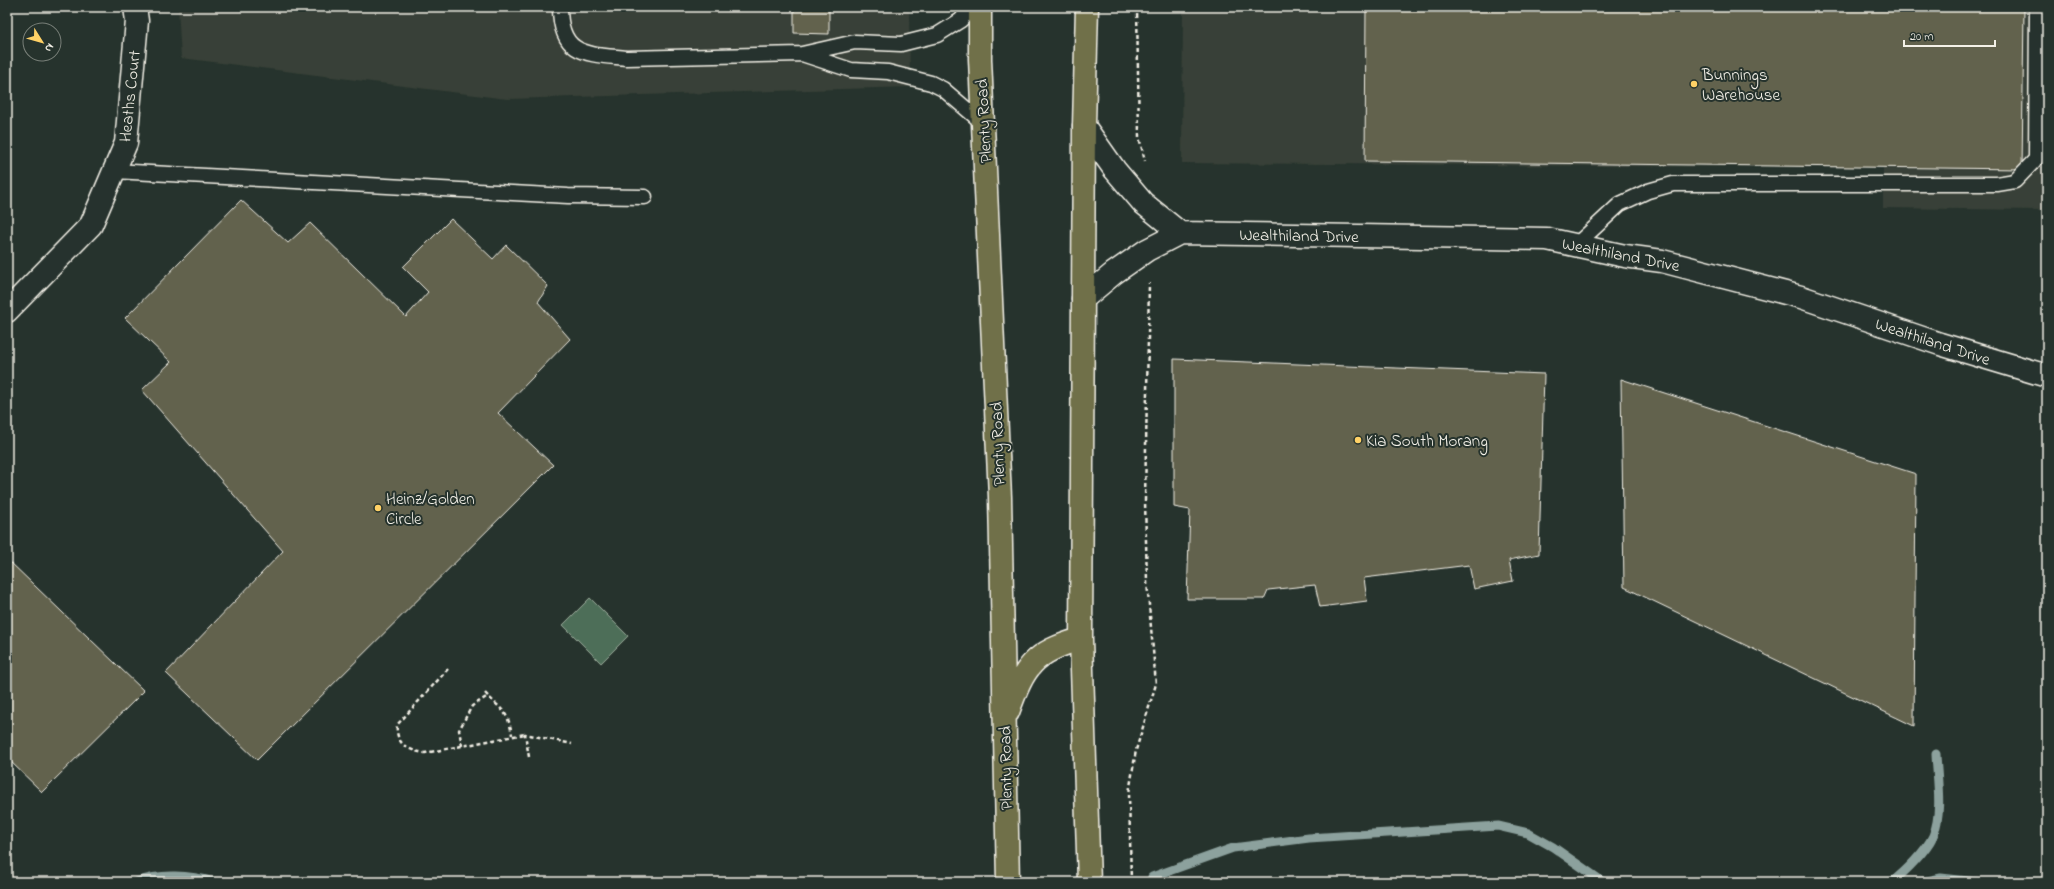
<svg xmlns="http://www.w3.org/2000/svg" width="2054" height="889" font-family="'Indie Flower',sans-serif">
<style>
.built{fill:#384137}
.green{fill:#4d6e59;stroke:#a0b0a0}
.lines{fill:none;stroke-linecap:round;stroke-linejoin:round}
.stream{stroke:#8ca19d;stroke-width:9}
.building{fill:#62624d;stroke:#f4f1e8}
.lane-casing{stroke:#f4f1e8;stroke-width:17}
.street-casing{stroke:#f4f1e8;stroke-width:25}
.highway-casing{stroke:#f4f1e8;stroke-width:25}
.path{stroke:#f4f1e8;stroke-width:2.5;stroke-dasharray:4 3;stroke-linecap:butt}
.lane{stroke:#26332d;stroke-width:14}
.street{stroke:#26332d;stroke-width:22}
.highway{stroke:#6f704a;stroke-width:22}
.poi-dot{fill:#ffd166;stroke:#26332d;stroke-width:1.5}
.labels{text-anchor:middle;stroke-width:4;stroke-linejoin:round;paint-order:stroke}
.poi-label{font-size:17px;fill:#f4f1e8;stroke:#26332d;text-anchor:start}
.street-label{font-size:17px;fill:#f4f1e8;stroke:#26332d}
</style>
<rect width="100%" height="100%" fill="#26332d"/>
<filter id="ink" filterUnits="userSpaceOnUse"><feTurbulence type="fractalNoise" baseFrequency=".025" numOctaves="2"/><feDisplacementMap in="SourceGraphic" scale="8" xChannelSelector="R" yChannelSelector="G"/><feConvolveMatrix kernelMatrix="1 2 1 2 8 2 1 2 1" color-interpolation-filters="sRGB"/></filter>
<g filter="url(#ink)">
<path class="built" d="M178 7H909L910 87 507 99 181 58Z
M1183 7H2047V210L1883 208V168L1182 163Z"/>
<path class="green" d="M590 598 628 636 601 663 563 625Z"/>
<g class="lines">
<path class="stream" d="M1152 877 1233 848 1309 838 1498 826 1528 833 1553 847 1603 882
M137 882C160 873 190 875 214 882
M1892 882C1905 872 1926 851 1933 836 1943 812 1937 779 1936 754
M1923 882 1941 878 1977 882"/>
</g>
<path class="building" d="M794 7H829V34L794 33Z
M1366 7H2024L2022 169 1365 161Z
M241 200 288 243 310 223 406 317 428 292 403 267 451 219 493 259 506 245 548 286 538 302 570 339 498 413 553 465 257 760 166 673 283 551 142 390 171 362 125 318Z
M1174 359 1544 374 1539 554 1509 560 1513 581 1474 589 1469 565 1364 578 1367 601 1320 607 1315 585 1268 590 1264 599H1187L1190 510 1174 507Z
M1621 379 1916 474 1914 726 1624 587Z
M7 559 144 691 42 792 7 758Z"/>
<g class="lines">
<g class="lane-casing">
<path id="lane" d="M560 7C560 56 587 54 626 58L802 54 855 42 901 44 937 35 961 20 970 7
M802 54 851 70 888 72 931 83 943 89 984 124
M114 171 568 196 645 197
M1576 245 1620 204 1648 191 1673 184H1997L2015 181 2036 159 2037 7"/>
</g>
<g class="street-casing">
<path id="street" d="M1084 126 1115 170 1143 203 1180 233
M1083 299 1114 273 1147 250 1180 233 1547 239 1625 256 1662 261 1801 297 1940 344 2047 376
M7 311 91 225 126 143 137 21 135 7"/>
</g>
<g class="highway-casing">
<path id="highway" d="M980 7V59L1000 497 1008 882
M1087 7 1084 126 1081 639 1089 882
M1008 712C1024 667 1033 652 1081 639"/>
</g>
<path class="path" d="M1137 7 1139 137 1145 161
M448 669 397 725C395 744 409 751 425 753L525 734
M485 693C501 710 508 710 512 735
M462 746 459 730 472 706 488 696
M529 757 525 734 572 744
M1131 882 1129 793 1136 750 1156 684 1147 582 1145 500 1149 283"/>
<use href="#lane" class="lane"/>
<use href="#street" class="street"/>
<use href="#highway" class="highway"/>
</g>
</g>
<g class="poi-dot">
<circle cx="1694" cy="84" r="4"/>
<circle cx="1358" cy="440" r="4"/>
<circle cx="378" cy="508" r="4"/>
</g>
<g class="labels">
<g class="poi-label">
<text x="1702" y="80">Bunnings<tspan x="1702" dy="20">Warehouse</tspan></text>
<text x="1366" y="446">Kia South Morang</text>
<text x="386" y="504">Heinz/Golden<tspan x="386" dy="20">Circle</tspan></text>
</g>
<g class="street-label">
<text transform="translate(129 96) rotate(-84)" y="6">Heaths Court</text>
<text transform="translate(983 121) rotate(-93)" y="6">Plenty Road</text>
<text transform="translate(1299 235) rotate(1)" y="6">Wealthiland Drive</text>
<text transform="translate(1621 254) rotate(11)" y="6">Wealthiland Drive</text>
<text transform="translate(1933 341) rotate(18)" y="6">Wealthiland Drive</text>
<text transform="translate(997 444) rotate(-92)" y="6">Plenty Road</text>
<text transform="translate(1005 768) rotate(-91)" y="6">Plenty Road</text>
</g>
</g>
<rect width="2054" height="889" fill="none" stroke="#26332d" stroke-width="24"/>
<rect x="12" y="12" width="2030" height="865" fill="none" stroke="#f4f1e8" stroke-width="1.5" filter="url(#ink)"/>
<g transform="translate(42 42) rotate(127)"><circle r="19" fill="#26332d" stroke="#787f78"/>
<path d="M0-3L7 15L0 10L-7 15Z" fill="#ffd166"/>
<text y="-6" font-size="11" font-weight="bold" text-anchor="middle" fill="#f4f1e8">N</text>
</g>
<path d="M1904 40v6h91v-6" fill="none" stroke="#f4f1e8" stroke-width="2"/>
<text x="1910" y="40" font-size="12" fill="#f4f1e8" stroke="#26332d" stroke-width="3" paint-order="stroke">20 m</text>
</svg>
